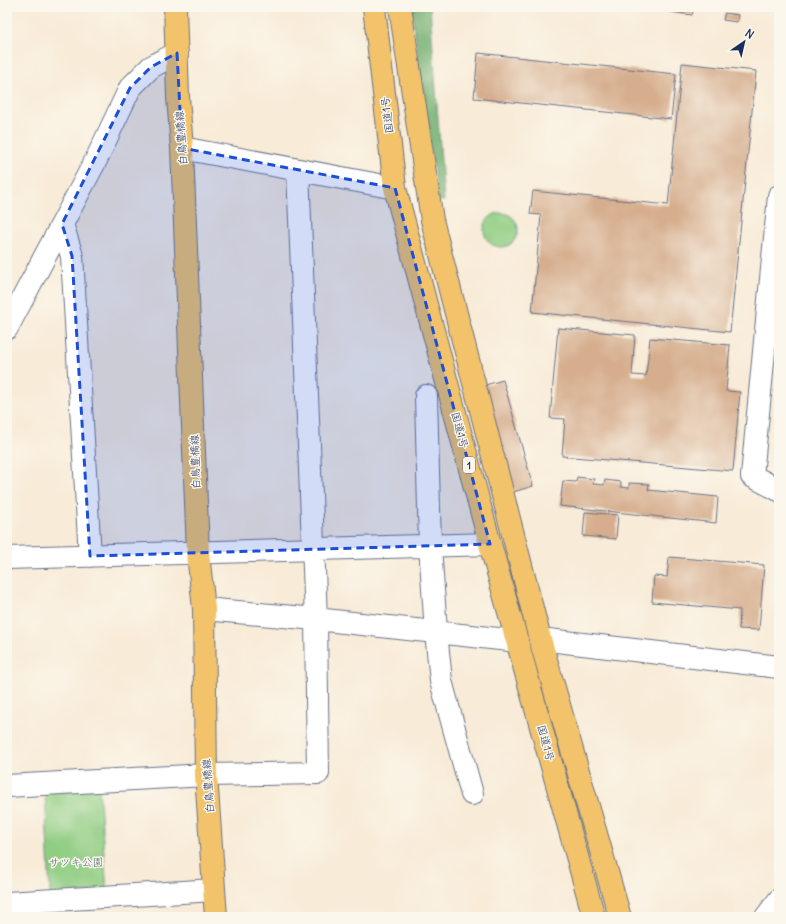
<svg xmlns="http://www.w3.org/2000/svg" width="786" height="924" font-family="Delius,'Klee One',sans-serif">
<style>
.green{fill:#90cd83;stroke:#567e70}
.forest{fill:#74b071;stroke:#487068}
.building{fill:#d6ae8e}
.lines{fill:none;stroke-linecap:round;stroke-linejoin:round}
.minor-casing{stroke:#687188;stroke-width:24}
.major-casing{stroke:#687188;stroke-width:24}
.highway-casing{stroke:#687188;stroke-width:24}
.minor{stroke:#fff;stroke-width:22}
.major{stroke:#f2c36a;stroke-width:22}
.highway{stroke:#f2c36a;stroke-width:22}
.marked{fill:#1d4ed8;fill-opacity:0.2;stroke:#1d4ed8;stroke-width:3;stroke-dasharray:8 5;stroke-linejoin:round}
.labels{text-anchor:middle;stroke-width:3;stroke-linejoin:round;paint-order:stroke}
.shield{fill:#fbf7ec;stroke:#5e6b89;stroke-width:1}
.shield-label{font-size:10px;font-weight:bold;fill:#1b2f5e}
.street-label{font-size:11px;fill:#1b2f5e;stroke:#fbf7ec}
.park-label{font-size:11px;fill:#3e5e69;stroke:#fbf7ec}
</style>
<rect width="100%" height="100%" fill="#fbf7ec"/>
<filter id="ink" filterUnits="userSpaceOnUse"><feTurbulence type="fractalNoise" baseFrequency=".025" numOctaves="2"/><feDisplacementMap in="SourceGraphic" scale="8" xChannelSelector="R" yChannelSelector="G"/><feConvolveMatrix kernelMatrix="1 2 1 2 8 2 1 2 1" color-interpolation-filters="sRGB"/></filter>
<filter id="wash" filterUnits="userSpaceOnUse"><feTurbulence type="fractalNoise" baseFrequency=".012" numOctaves="4" result="noise"/><feDisplacementMap in="SourceGraphic" scale="16" xChannelSelector="R" yChannelSelector="G"/><feGaussianBlur stdDeviation="0.9" result="paint"/><feColorMatrix in="noise" values="0 0 0 0 0 0 0 0 0 0 0 0 0 0 0 0 0 1.4 0 .05"/><feComposite in="paint" operator="in"/></filter>
<g filter="url(#wash)">
<rect width="100%" height="100%" fill="#f8ebd7"/>
<path class="green" d="M484 230a17 17 0 1 1 34 0a17 17 0 1 1-34 0Z
M99 789 107 891 50 895 45 791Z"/>
<path class="forest" d="M411 7H430L444 201H438Z"/>
<g id="blocks">
<path class="building" d="M657 7H694L692 15 657 10Z
M725 13 738 15 737 22 723 20Z
M478 53 676 74 671 119 474 98Z
M682 63 756 71 730 332 532 312 541 215 530 214 533 191 668 205Z
M558 328 635 335 632 375 646 376 650 338 730 345 726 391 740 392 733 471 562 456 565 419 550 418Z
M503 380 533 486 513 492 482 386Z
M577 477 594 479 593 484 604 485 605 480 621 482V487L629 488V483L649 484 648 490 718 497 716 523 560 506 563 481 576 482Z
M585 512 618 515 616 539 583 536Z
M669 557 764 565 759 630 739 629 740 610 652 602 654 576 667 577Z"/>
</g>
</g>
<g filter="url(#ink)">
<use href="#blocks" fill-opacity="0" stroke="#687188" stroke-width="1"/>
<g class="lines">
<g class="minor-casing">
<path id="minor" d="M182 148 395 188
M779 196 752 476 779 490
M62 224 72 256 90 556
M7 328 97 158 130 88 151 67 177 53
M426 396 430 546 436 632 441 681 472 794
M7 558 490 544
M204 609 316 619 517 641
M540 639 779 667
M7 786 206 775 318 773 316 619 298 170
M7 903 214 890
M766 917 779 900"/>
</g>
<g class="major-casing">
<path id="major" d="M175 7 178 97 182 148 198 553 204 609 206 775 216 917"/>
</g>
<g class="highway-casing">
<path id="highway" d="M374 7 395 188 490 544 594 917
M400 7 432 220 540 639 620 917"/>
</g>
<use href="#minor" class="minor"/>
<use href="#major" class="major"/>
<use href="#highway" class="highway"/>
</g>
</g>
<path class="marked" d="M177 53 182 148 395 188 490 544 90 556 72 256 62 224 130 88 151 67Z"/>
<g class="labels">
<rect class="shield" x="463" y="457" width="12" height="16" rx="3"/>
<g class="shield-label">
<text x="469" y="469">1</text>
</g>
<g class="street-label">
<text transform="translate(387 115) rotate(-97)" y="4">国道1号</text>
<text transform="translate(181 138) rotate(-94)" y="4">白鳥豊橋線</text>
<text transform="translate(460 430) rotate(75)" y="4">国道1号</text>
<text transform="translate(195 462) rotate(-92)" y="4">白鳥豊橋線</text>
<text transform="translate(546 743) rotate(75)" y="4">国道1号</text>
<text transform="translate(208 786) rotate(-94)" y="4">白鳥豊橋線</text>
</g>
<g class="park-label">
<text x="76" y="866">サツキ公園</text>
</g>
</g>
<rect width="786" height="924" fill="none" stroke="#fbf7ec" stroke-width="24"/>
<g transform="translate(744 42) rotate(34)" stroke="#fbf7ec" stroke-width="3" paint-order="stroke">
<path d="M0-3L7 15L0 10L-7 15Z" fill="#1b2f5e"/>
<text y="-6" font-size="11" font-weight="bold" text-anchor="middle" fill="#1b2f5e">N</text>
</g>
</svg>
